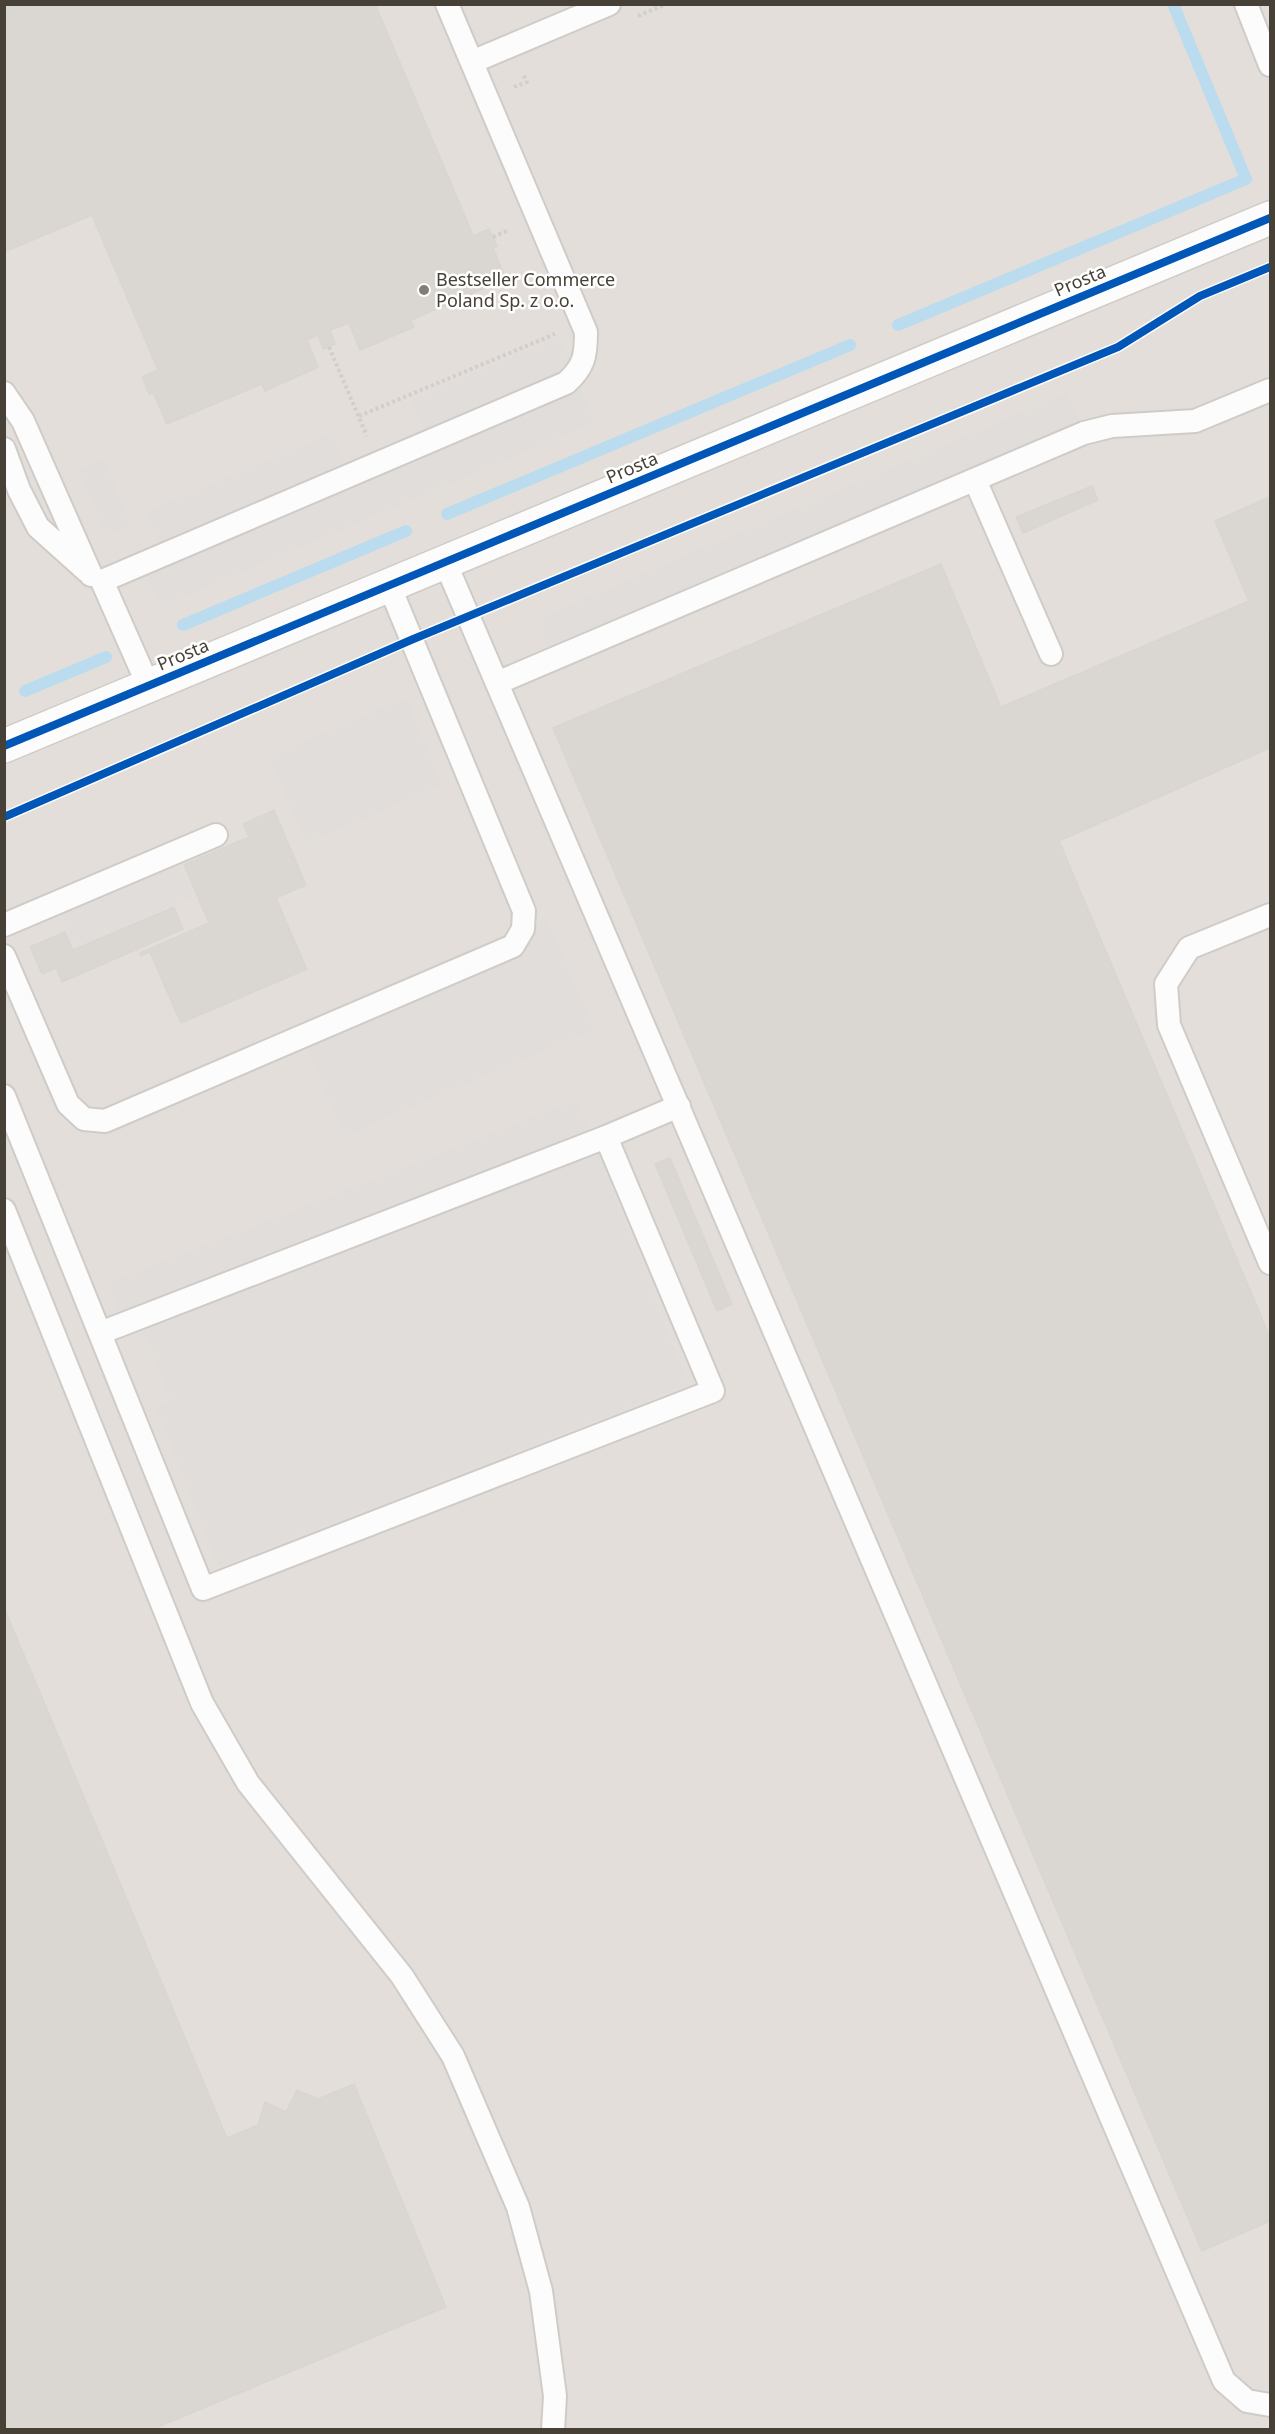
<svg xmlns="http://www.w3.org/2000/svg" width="1275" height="2434" font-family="'Noto Sans',sans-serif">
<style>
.industrial{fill:#e3deda}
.parking{fill:#e0ddda}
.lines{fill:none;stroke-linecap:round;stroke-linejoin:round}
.stream{stroke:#bbdcee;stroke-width:12}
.building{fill:#dad7d3;stroke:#d9d5d0;stroke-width:1.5}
.service-casing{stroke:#cfccc8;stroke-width:26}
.tertiary-casing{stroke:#cfccc8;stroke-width:36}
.path{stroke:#d1cecb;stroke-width:4;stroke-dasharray:3 3;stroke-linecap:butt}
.service{stroke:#fdfcfc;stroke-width:22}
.tertiary{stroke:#fdfcfc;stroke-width:33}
.cycleway-casing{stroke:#fff;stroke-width:11}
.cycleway{stroke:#0057b8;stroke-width:8}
.poi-dot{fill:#827d75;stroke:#fff;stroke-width:2}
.labels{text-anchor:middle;stroke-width:5;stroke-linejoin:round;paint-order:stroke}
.poi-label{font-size:18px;fill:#474036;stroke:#fff;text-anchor:start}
.street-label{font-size:18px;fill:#474036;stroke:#fff}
</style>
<rect width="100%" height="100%" fill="#f1eeeb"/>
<path class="industrial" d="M5 5H1270V2429L5 2430Z"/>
<path class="parking" d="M559 337 595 422 160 607 141 564 163 554 146 512 332 433 350 475 428 441 411 400Z
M1067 393 1084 433 553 660 535 620Z
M104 459 131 526 106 536 78 470Z
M406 698 442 785 306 843 269 756Z
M174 852 194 896 76 947 57 903Z
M547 918 594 1029 344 1136 297 1025Z
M577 1100 688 1384 218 1567 156 1407 171 1401 139 1318 125 1324 109 1283Z"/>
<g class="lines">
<path class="stream" d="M898 325 1246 179 1173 4
M447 514 850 345
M183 625 406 531
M25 691 106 657"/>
</g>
<path class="building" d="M4 4H375L473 235 158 370 79 185 4 217Z
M79 185 92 215 4 252V217Z
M489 229 497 246 493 248 506 279 411 320 414 327 360 350 349 323 330 330 335 344 323 349 318 335 307 340 318 367 265 391 262 384 167 424 153 392 149 394 142 377Z
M1092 486 1098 500 1023 533 1016 517Z
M1270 497V651L1215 521Z
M941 564 1001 707 1249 601 1270 651V748L1059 841 1270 1337V2221L1202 2251 553 728Z
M274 810 306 885 276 898 291 933 165 987 150 952 141 956 140 953 209 923 184 865 249 837 243 824Z
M174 907 183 929 62 982 56 968 42 974 30 947 65 932 73 950Z
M291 933 307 969 181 1023 165 987Z
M670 1158 732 1304 717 1311 655 1164Z
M4 1608 52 1721 4 1741Z
M52 1721 227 2138 258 2125 265 2102 286 2112 297 2090 318 2099 354 2084 446 2307 151 2430H4V1741Z"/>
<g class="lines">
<g class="service-casing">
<path id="service" d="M1246 4 1270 65
M472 62 609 4
M4 393 23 421 91 575
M4 449 19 490 38 527 87 571
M975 480 1051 654
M445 562 1224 2381 1247 2401 1270 2405
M497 683 1084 433 1112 426 1195 421 1270 390
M148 685 102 581 566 383C584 367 586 356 586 332L447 4
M1270 915 1189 948 1166 984 1169 1025 1270 1263
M4 925 216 835
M4 956 68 1104 84 1119 105 1121 513 946 523 929 524 911 389 585
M4 1096 203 1589 713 1391 606 1137 100 1333
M606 1137 679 1106
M4 1210 202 1703 248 1783 402 1976 453 2056 518 2207 541 2291 555 2396 553 2430"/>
</g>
<g class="tertiary-casing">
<path id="tertiary" d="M4 746 1270 218"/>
</g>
<path class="path" d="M638 16 666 4
M514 87 527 82 523 74
M493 237 509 230
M329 347 367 436
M359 416 555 334"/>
<use href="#service" class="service"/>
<use href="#tertiary" class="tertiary"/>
<g class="cycleway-casing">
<path id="cycleway" d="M4 746 1270 218
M4 817 411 640 1118 347 1200 296 1270 267"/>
</g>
<use href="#cycleway" class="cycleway"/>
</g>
<circle class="poi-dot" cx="424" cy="290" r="6"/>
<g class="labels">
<g class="poi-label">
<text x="436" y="286">Bestseller Commerce<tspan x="436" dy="21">Poland Sp. z o.o.</tspan></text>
</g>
<g class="street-label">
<text transform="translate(1080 281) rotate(-23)" y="6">Prosta</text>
<text transform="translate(632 468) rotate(-23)" y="6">Prosta</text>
<text transform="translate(183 655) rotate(-23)" y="6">Prosta</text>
</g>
</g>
<rect width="1275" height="2434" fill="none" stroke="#474036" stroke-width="12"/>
</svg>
